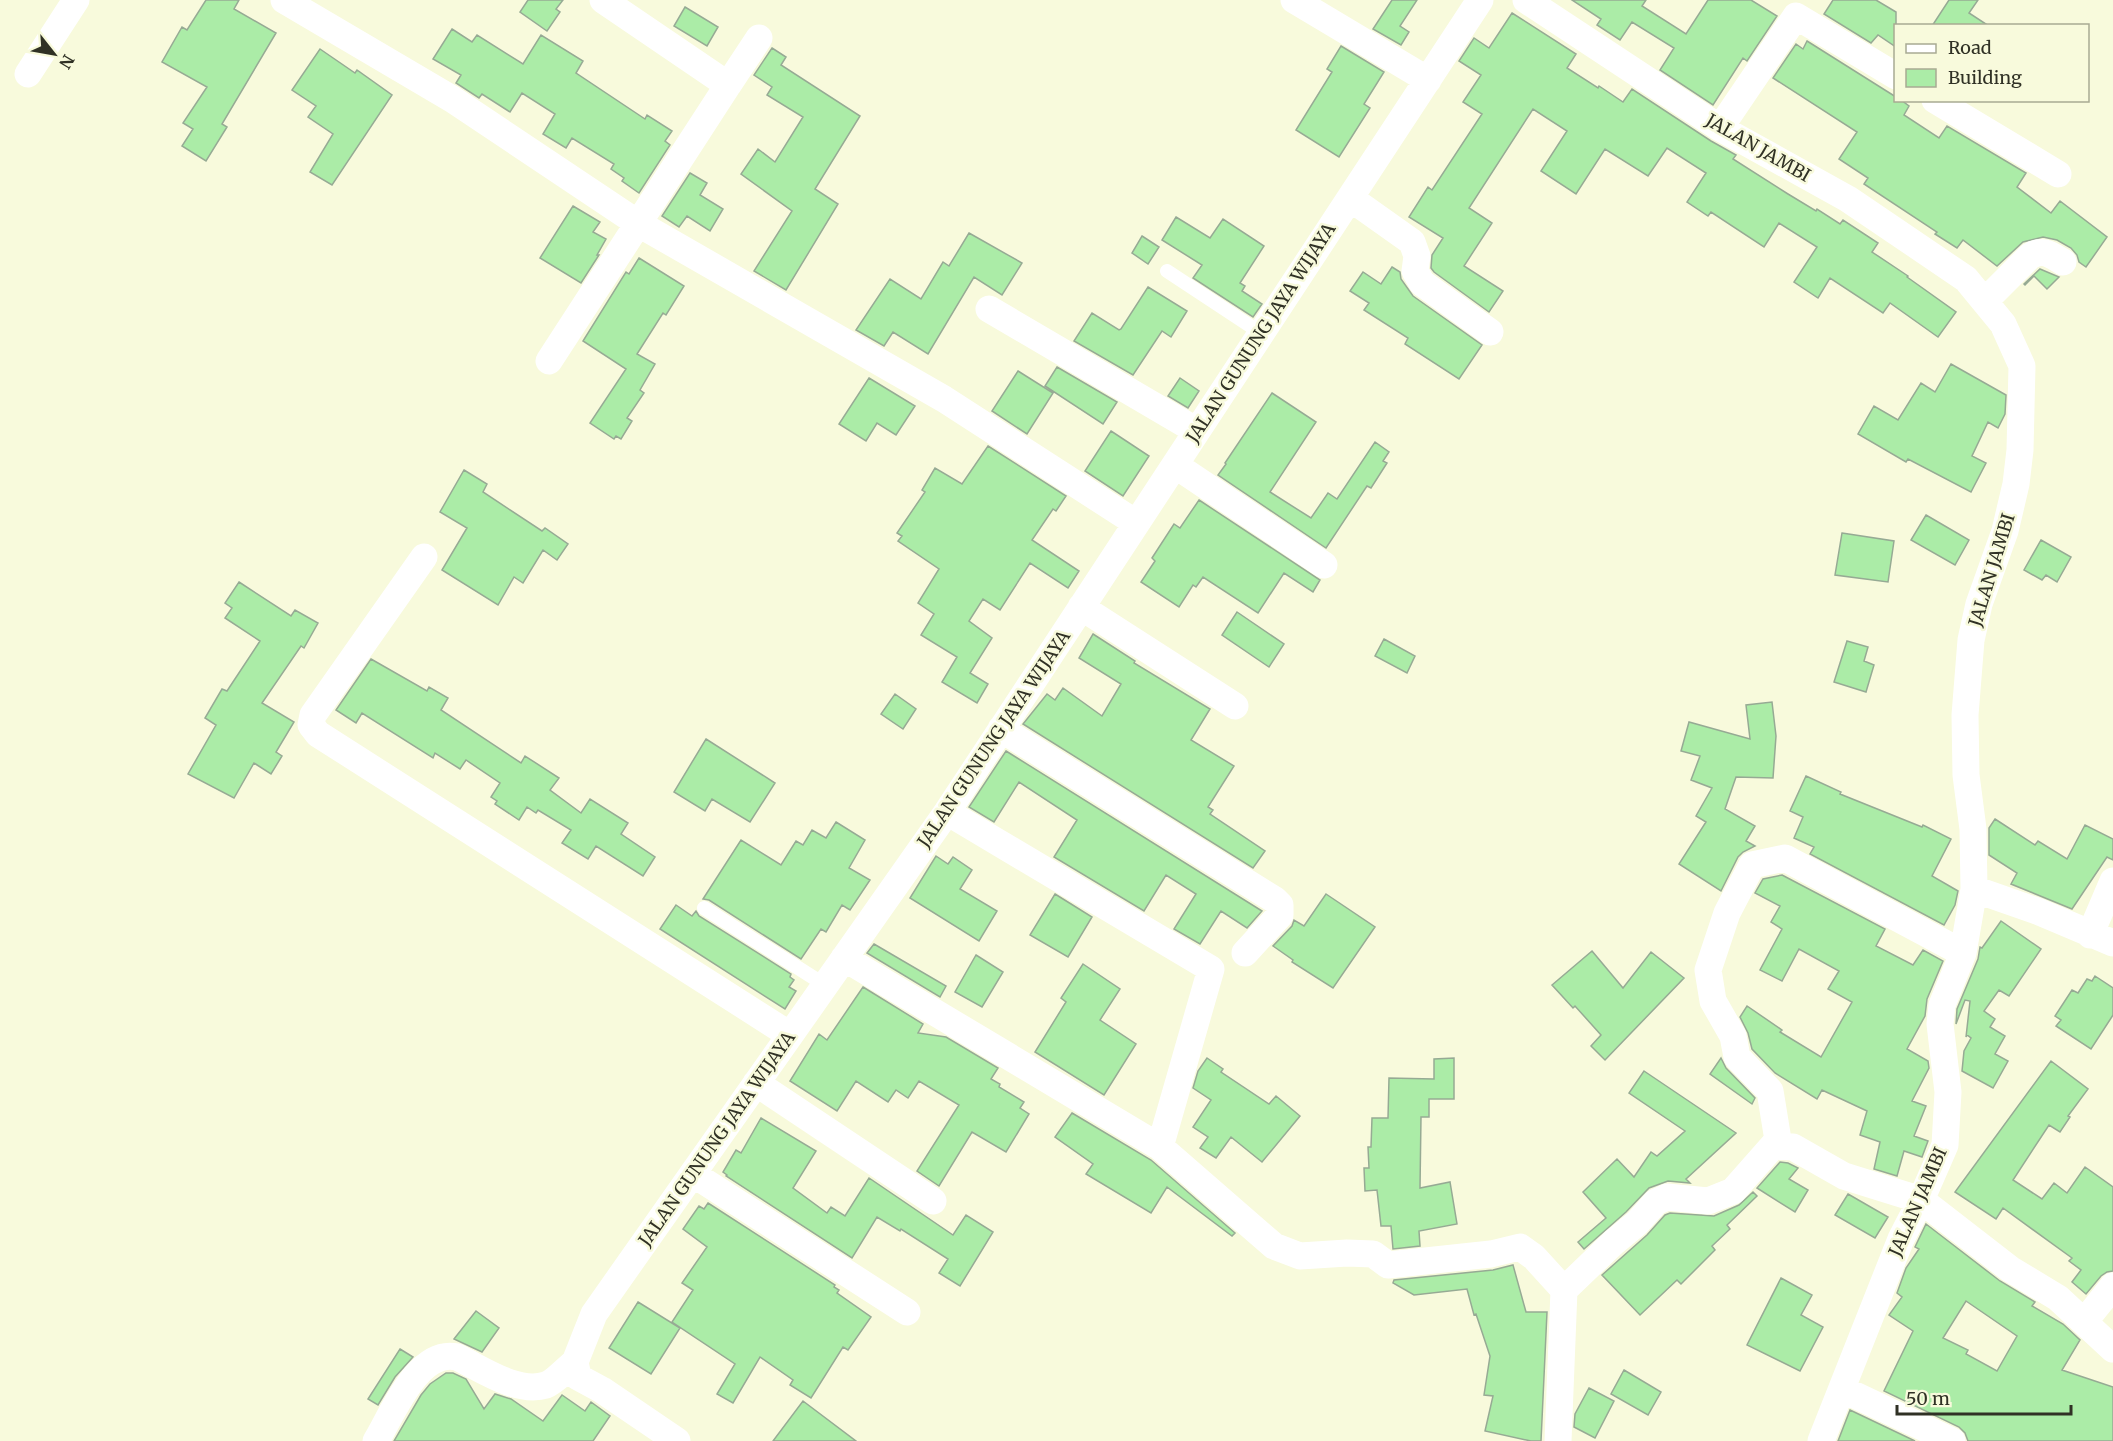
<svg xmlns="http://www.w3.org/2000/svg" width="2113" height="1441" font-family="Merriweather,serif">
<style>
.building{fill:#abeca7;stroke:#96aa94;stroke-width:1.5;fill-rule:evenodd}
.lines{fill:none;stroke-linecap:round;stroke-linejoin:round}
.service{stroke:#fff;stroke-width:14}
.minor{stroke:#fff;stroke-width:27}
.labels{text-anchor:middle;stroke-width:5;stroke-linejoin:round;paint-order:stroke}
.street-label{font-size:18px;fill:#303125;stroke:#f8fadc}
</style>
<rect width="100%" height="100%" fill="#f8fadc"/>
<path class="building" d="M206 0H239L234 9 276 33 222 124 227 127 206 161 182 146 193 129 183 123 207 87 162 62 182 27 187 30Z
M528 0H563L556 9 560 12 547 31 520 12Z
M1392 0H1417L1400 26 1409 32 1401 45 1373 29Z
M1572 0H1646L1642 6 1686 34 1708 0H1751L1777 16 1747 61 1743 58 1713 105 1660 70 1674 48 1632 22 1620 40 1597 25 1601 19Z
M1833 0H1876L1896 12V47L1878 35 1871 43 1824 14Z
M1949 0H1978L1969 13 1989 26H1932Z
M685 7 718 27 707 46 674 26Z
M1512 13 1576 54 1567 68 1598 88 1599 86 1623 102 1632 89 1711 141 1736 155 1733 159 1788 194 1816 211 1817 209 1840 224 1843 220 1878 243 1872 252 1908 276 1907 277 1956 312 1938 337 1890 303 1883 313 1830 278 1818 298 1794 282 1817 247 1779 223 1764 247 1711 212 1708 216 1687 202 1706 173 1667 148 1648 176 1605 149 1576 194 1541 171 1567 131 1533 109 1469 208 1492 223 1464 266 1503 291 1489 312 1434 272 1431 268 1432 255 1443 238 1409 217 1428 187 1432 190 1482 114 1463 102 1481 75 1459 61 1474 38 1489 48Z
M452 29 472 42 477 35 523 64 541 35 583 61 576 73 645 119 647 115 672 131 665 141 670 145 639 193 622 181 624 178 611 169 614 164 572 138 566 148 543 134 555 114 522 93 510 112 482 94 479 98 456 83 461 75 433 59Z
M1807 41 1896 97V100H1901L1909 106 1904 115 1939 138 1947 126 2026 173 2017 187 2051 213 2060 201 2107 237 2086 267 2079 262 2077 255 2071 248 2057 240 2043 237 2023 242 1997 266 1963 240 1957 248 1935 234 1937 232 1864 184 1868 178 1839 159 1857 132 1773 78 1796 44 1803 49Z
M1341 46 1384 72 1364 104 1370 108 1339 157 1296 130 1332 72 1327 69Z
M772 48 786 57 781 65 860 116 815 189 838 204 786 290 754 271 792 211 741 174 758 149 775 162 803 117 767 95 772 87 754 75Z
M320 49 355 73 357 70 392 95 332 185 310 172 333 134 308 117 316 106 292 90Z
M690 173 707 183 700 195 723 209 710 231 687 216 679 227 662 216Z
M573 206 600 222 593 232 606 239 597 255H599L581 283 540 258Z
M1176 217 1210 238 1223 219 1264 246 1240 283 1245 286 1242 291 1262 304 1253 317 1193 278 1202 265 1162 240Z
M969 233 1022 263 1002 295 974 277 928 354 893 332 884 346 856 330 890 279 921 299 943 262 949 266Z
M1142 236 1159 247 1148 264 1132 253Z
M639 258 684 286 666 315 663 313 637 354 655 364 640 390 644 393 627 418 632 421 621 439 616 436 614 439 590 423 626 369 583 341 626 272 629 274Z
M1392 267 1400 272 1401 279 1413 296 1482 345 1459 379 1405 344 1408 338 1364 310 1369 303 1350 291 1363 272 1381 284Z
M2040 269 2059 277 2047 289 2034 276 2025 285 2024 284Z
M1148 287 1187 311 1171 337 1162 331 1133 375 1074 341 1092 313 1119 330 1121 329Z
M1951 364 2006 395 2005 414 1998 428 1988 422 1972 456 1986 463 1971 492 1908 459 1906 462 1858 434 1874 406 1898 420 1921 383 1935 392Z
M1057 367 1117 402 1103 424 1045 386Z
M1018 371 1053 393 1027 434 992 411Z
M869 378 915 406 896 435 877 423 866 441 839 424Z
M1180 378 1199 391 1188 408 1168 396Z
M1272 393 1316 422 1270 492 1311 518 1328 493 1337 499 1375 442 1389 452 1383 461 1387 463 1371 488 1367 486 1326 548 1218 475 1226 464 1225 463Z
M1111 431 1149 456 1123 496 1085 471Z
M988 446 1066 496 1056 511 1053 509 1032 540 1079 571 1068 588 1030 563 1000 610 983 599 969 621 992 638 970 673 988 684 977 703 942 682 957 657 921 635 934 614 918 603 939 569 898 541 902 536 897 533 925 492 922 490 935 468 962 484Z
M464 470 487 484 483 492 542 531 545 528 568 544 557 560 543 550 523 583 514 577 498 605 442 570 467 528 440 512Z
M1199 500 1320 580 1313 592 1284 573 1258 613 1203 577 1196 587 1193 585 1179 607 1141 582 1155 561 1152 558 1174 524 1180 528Z
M1926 515 1969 540 1955 565 1911 540Z
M1842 533 1894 541 1888 582 1835 575Z
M2041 540 2071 557 2057 582 2046 575 2042 580 2024 570Z
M239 582 291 616 295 610 318 623 304 648 301 646 262 703 294 722 276 752 282 756 271 774 254 763 234 798 188 774 216 725 205 718 222 689 227 691 260 641 225 618 232 608 225 603Z
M1237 612 1284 644 1269 667 1222 635Z
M1093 634 1135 661 1134 663 1210 709 1191 740 1234 766 1208 807 1213 810 1210 814 1265 851 1253 868 1023 724 1047 694 1055 700 1063 688 1102 716 1121 684 1079 658Z
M1384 639 1415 656 1407 673 1375 656Z
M1847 641 1868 647 1864 661 1874 665 1866 692 1834 682Z
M371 659 427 691 429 687 448 698 441 710 521 763 525 756 559 778 550 790 581 813 590 799 628 823 621 834 655 857 643 876 596 846 588 859 562 843 571 830 538 810 536 813 527 807 519 820 495 804 497 801 491 797 500 783 466 760 460 769 435 753 433 758 362 713 356 723 336 710Z
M895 694 916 709 903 729 881 714Z
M1772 702 1776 736 1773 778 1736 777 1725 809 1755 826 1746 841 1755 846 1743 852 1738 857 1721 891 1679 864 1706 822 1696 816 1712 788 1691 780 1700 756 1681 751 1689 722 1750 739 1746 705Z
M706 739 775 783 750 822 712 799 705 811 674 792Z
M1006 751 1262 911 1247 928 1221 911 1200 944 1174 929 1196 894 1166 875 1144 911 1054 857 1077 820 1019 782 994 822 969 807Z
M1806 776 1841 792 1840 794 1922 827 1923 825 1951 839 1932 876 1958 891 1955 905 1944 925 1810 854 1814 847 1794 838 1803 817 1790 811Z
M1995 819 2035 845 2038 841 2067 859 2085 825 2113 839V860L2107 857 2072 909 2011 884 2017 873 1989 855V828Z
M836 822 865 840 849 868 870 880 850 910 842 905 826 932 821 929 801 959 709 900 703 899 741 840 781 865 796 841 803 845 812 830 826 838Z
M936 856 948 864 953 857 972 870 960 889 997 911 979 941 910 898Z
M1782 875 1885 929 1876 946 1913 965 1923 950 1943 961 1927 999 1925 1016 1907 1049 1928 1061 1929 1068 1912 1101 1926 1106 1914 1136 1928 1141 1922 1157 1904 1151 1897 1176 1874 1169 1880 1142 1860 1135 1867 1111 1822 1090 1817 1099 1775 1073 1752 1049 1748 1033 1740 1017 1747 1006 1782 1030 1780 1032 1821 1057 1852 1002 1828 989 1839 971 1799 949 1782 981 1760 970 1782 929 1771 922 1780 906 1755 893 1763 879Z
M1055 894 1092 917 1068 957 1030 935Z
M1326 894 1375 927 1333 988 1292 962 1293 960 1273 946 1292 926 1294 920 1304 926Z
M676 905 692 916 696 911 699 916 791 974 790 977 794 980 789 987 796 991 785 1009 660 929Z
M2001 921 2041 949 2009 996 1999 990 1984 1011 1995 1019 1990 1027 2005 1036 1995 1054 2008 1061 1993 1088 1962 1071 1964 1051 1971 1038 1967 1035 1966 1037 1970 1001 1965 1000 1956 1024 1957 1009 1978 959 1980 947 1982 948Z
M874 944 946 986 940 997 867 953Z
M1592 951 1623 988 1651 952 1684 978 1605 1060 1591 1046 1601 1035 1575 1006 1573 1008 1552 985Z
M976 955 1003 972 982 1007 955 992Z
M1083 964 1120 989 1100 1020 1136 1044 1104 1095 1035 1052 1066 1002 1061 998Z
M2095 976 2113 988V1015L2091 1049 2056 1026 2061 1020 2055 1016 2072 990 2078 993 2087 979 2092 981Z
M863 987 923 1024 918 1033 946 1037 998 1068 991 1079 1000 1084 999 1087 1024 1102 1020 1108 1029 1114 1006 1152 972 1132 939 1186 917 1171 959 1105 919 1081 908 1098 896 1090 888 1102 856 1081 837 1111 790 1081 819 1034 827 1040Z
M1207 1058 1223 1069 1221 1072 1269 1104 1276 1096 1300 1116 1262 1162 1231 1137 1216 1158 1200 1148 1208 1137 1193 1127 1211 1100 1193 1088 1198 1071Z
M1454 1058V1099H1429V1117H1421L1420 1188 1450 1182 1457 1224 1419 1231 1420 1246 1393 1249 1391 1226H1381L1377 1190 1365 1191 1364 1168H1369L1368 1147H1371L1372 1118H1388L1389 1078 1434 1079V1059Z
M1721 1058 1726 1068 1755 1098 1752 1104 1710 1074Z
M2051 1061 2088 1089 2068 1116 2070 1117 2060 1132 2049 1125 2013 1180 2042 1199 2054 1183 2067 1193 2085 1167 2113 1187V1271L2107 1272 2101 1276 2086 1294 2072 1282 2081 1270 2069 1261 2072 1258 2003 1208 1996 1219 1955 1192Z
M1644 1071 1736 1133 1686 1179 1690 1183 1668 1181 1649 1188 1626 1212 1584 1249 1578 1242 1606 1218 1583 1192 1617 1159 1634 1177 1651 1152 1657 1156 1685 1131 1629 1093Z
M1072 1113 1151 1160 1235 1233 1232 1236 1167 1187 1151 1213 1086 1174 1093 1164 1055 1137Z
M761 1118 816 1151 793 1188 827 1213 831 1207 845 1216 869 1178 953 1235 966 1215 993 1232 960 1286 939 1273 948 1259 901 1229 900 1231 877 1217 852 1258 726 1176 727 1175 723 1172 736 1150 741 1153Z
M1780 1162 1788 1163 1798 1168 1789 1179 1808 1190 1795 1212 1757 1188Z
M1753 1192 1757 1196 1727 1225 1730 1229 1712 1246 1715 1250 1681 1284 1677 1280 1640 1315 1602 1275 1647 1235 1665 1215 1670 1213 1714 1216 1739 1205Z
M1848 1194 1888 1217 1875 1238 1835 1215Z
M708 1203 835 1285 834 1287 839 1290 837 1293 871 1317 848 1350 843 1347 811 1398 790 1385 793 1380 760 1357 733 1403 717 1394 735 1364 672 1322 693 1290 682 1283 707 1247 683 1229 699 1206 704 1209Z
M1926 1224 2000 1281 2035 1302 2032 1306 2063 1324 2080 1340 2062 1370 2113 1387V1441H1968L1965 1433 1959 1427 1884 1391 1913 1331 1889 1315 1902 1297 1897 1293 1906 1268 1919 1249 1915 1247ZM1966 1301 2017 1336 1997 1371 1966 1354 1968 1350 1943 1338Z
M1513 1265 1526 1312H1547L1541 1441H1531L1485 1431 1493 1396 1484 1395 1490 1356 1476 1314 1474 1315 1467 1289 1414 1295 1393 1283 1394 1280 1493 1270Z
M1781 1278 1812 1295 1801 1315 1823 1327 1800 1371 1747 1345Z
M638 1302 680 1328 651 1374 609 1348Z
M476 1311 499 1328 482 1352 454 1339Z
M400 1349 413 1357 395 1377 378 1405 368 1399Z
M1624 1370 1661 1392 1648 1415 1611 1394Z
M446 1373H453L466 1379 484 1409 495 1394 511 1399 543 1421 562 1395 585 1411 591 1402 610 1416 593 1441H394L421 1395 430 1384Z
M1589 1388 1614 1401 1595 1438 1574 1427 1575 1414Z
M803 1401 856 1441H773Z
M1850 1410 1915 1441H1838Z"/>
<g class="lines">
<path class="service" d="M1167 271 1261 333
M704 908 825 985"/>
<path class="minor" d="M284 0 452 99 639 224 944 399 1136 523
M1294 0 1428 80
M1526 0 1720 128 1848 199 1966 279 2003 324 2022 366 2020 450 2016 484 2005 531 1979 604 1971 640 1965 715 1966 775 1973 829 1974 889 1963 953 1942 1005 1940 1024 1948 1092 1945 1145 1921 1200 1901 1239 1821 1441
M28 74 76 0
M728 85 759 38
M1935 100 2058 174
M1720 128 1796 16 1896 76
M1350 198 1412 242 1417 256 1415 271 1422 283 1490 332
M1985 301 2030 256C2043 248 2051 255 2063 262
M989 309 1197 431
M549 361 728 85 603 0
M1175 465 1324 565
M424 557 313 715 311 725 318 734 790 1035
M1081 607 1235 706
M1001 729 1275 900 1280 905V915L1245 953
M947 812 1211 969 1160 1147
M1974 889 2037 911 2113 943
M2090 935 2113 881
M844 958 1160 1147 1274 1246 1300 1256 1347 1253 1373 1254 1388 1265 1491 1254 1520 1247 1534 1257 1564 1290
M756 1083 933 1201
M1773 1146 1793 1147 1844 1176 1921 1200 2010 1269 2058 1298 2113 1349
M693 1174 907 1312
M1564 1290 1614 1242 1637 1223 1656 1202 1667 1197 1708 1201 1733 1191 1778 1140 1770 1091 1737 1057 1733 1036 1713 1001 1708 970 1727 913 1752 865 1785 858 1963 953
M2084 1322 2113 1286
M1842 1389 1952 1441
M376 1441C392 1415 418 1348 457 1357 482 1369 517 1394 546 1385 555 1382 567 1368 575 1362
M677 1441 602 1390 578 1377 575 1362 594 1314 947 812 1480 0
M1558 1441 1564 1290"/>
</g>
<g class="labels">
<g class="street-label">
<text transform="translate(1758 148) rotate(30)" y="6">JALAN JAMBI</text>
<text transform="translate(1261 333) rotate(-57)" y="6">JALAN GUNUNG JAYA WIJAYA</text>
<text transform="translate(1992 570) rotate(-73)" y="6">JALAN JAMBI</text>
<text transform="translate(994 739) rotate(-56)" y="6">JALAN GUNUNG JAYA WIJAYA</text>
<text transform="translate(717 1139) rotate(-55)" y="6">JALAN GUNUNG JAYA WIJAYA</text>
<text transform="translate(1918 1202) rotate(-66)" y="6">JALAN JAMBI</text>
</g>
</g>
<rect x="1894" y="24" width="195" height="78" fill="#f8fadc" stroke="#a8aa93" stroke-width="1.5"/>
<rect x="1906" y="44" width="30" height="9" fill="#ffffff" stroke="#a8aa93" stroke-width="1.5"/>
<text x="1948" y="54" font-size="18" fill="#303125">Road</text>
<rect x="1906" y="69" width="30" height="18" fill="#abeca7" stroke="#a8aa93" stroke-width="1.5"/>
<text x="1948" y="84" font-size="18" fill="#303125">Building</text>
<g transform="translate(54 54) rotate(121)" stroke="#f8fadc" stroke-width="4.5" paint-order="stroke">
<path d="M0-4.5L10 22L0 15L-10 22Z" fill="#303125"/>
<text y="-9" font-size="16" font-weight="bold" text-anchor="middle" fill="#303125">N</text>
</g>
<path d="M1897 1405v9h174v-9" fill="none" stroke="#303125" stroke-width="3"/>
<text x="1906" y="1405" font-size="18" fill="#303125" stroke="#f8fadc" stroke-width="4.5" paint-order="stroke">50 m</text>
</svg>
